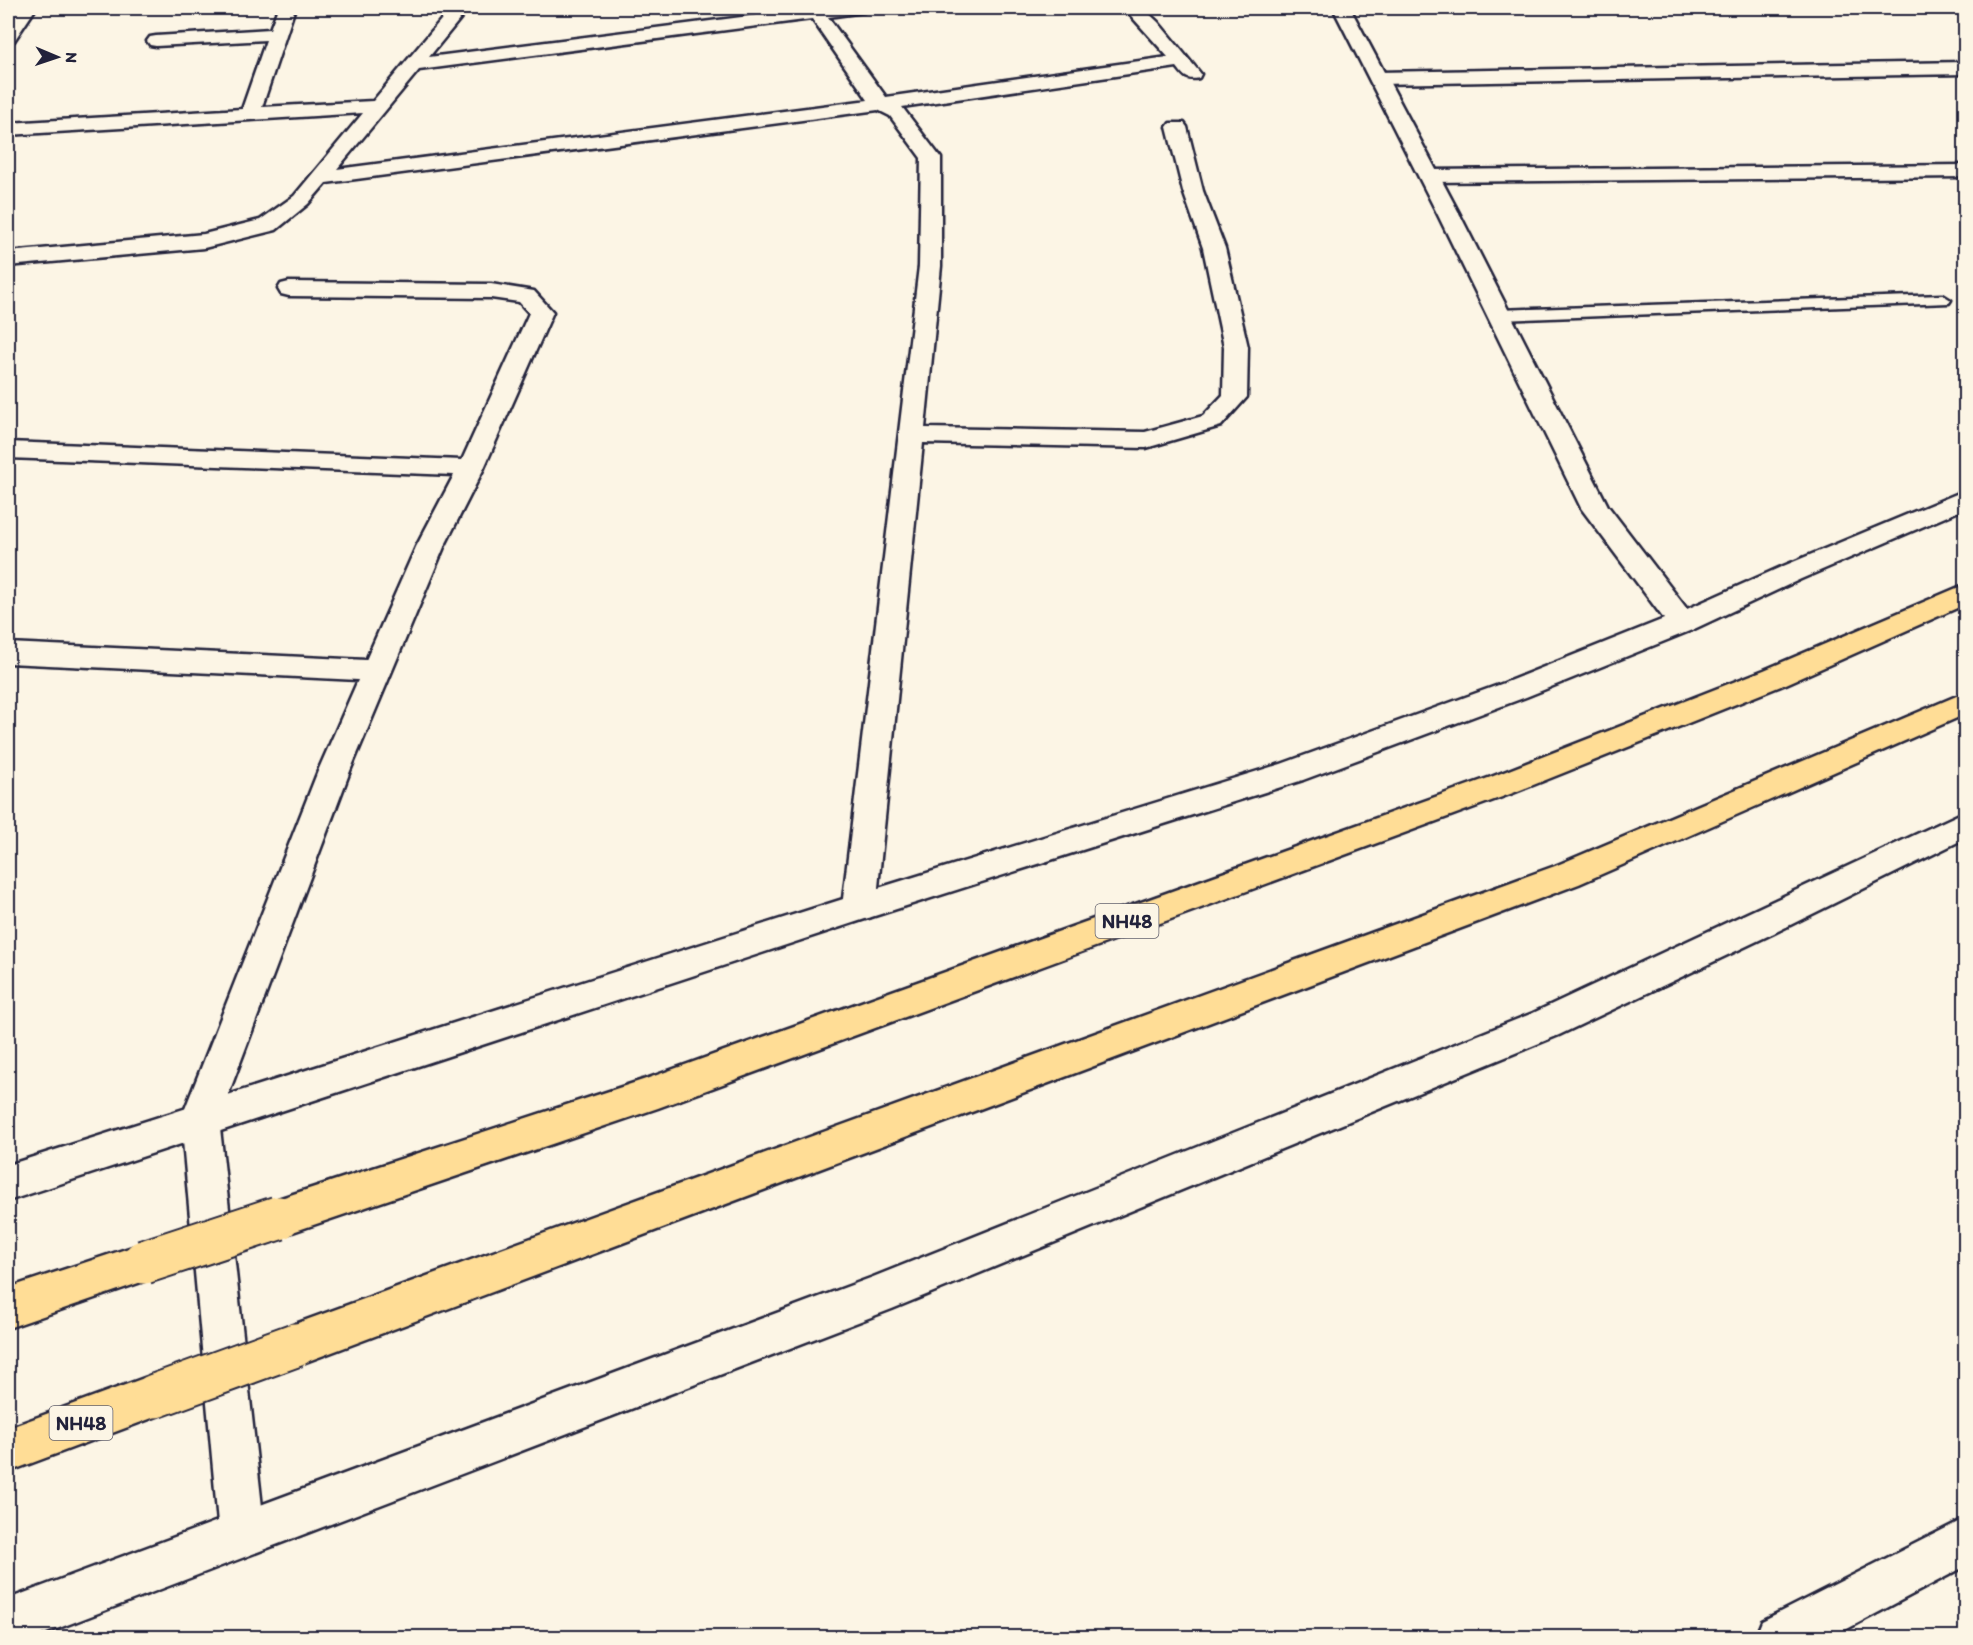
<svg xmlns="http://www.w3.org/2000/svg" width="1973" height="1645" font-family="Itim,sans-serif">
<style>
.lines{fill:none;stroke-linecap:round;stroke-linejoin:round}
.service-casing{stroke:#22223b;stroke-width:5}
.minor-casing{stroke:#22223b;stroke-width:5}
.tertiary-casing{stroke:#22223b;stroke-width:5}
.trunk-casing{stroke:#22223b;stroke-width:5}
.service{fill:#fcf5e5;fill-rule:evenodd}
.minor{fill:#fcf5e5;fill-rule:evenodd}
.tertiary{fill:#fcf5e5;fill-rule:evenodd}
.trunk{fill:#ffdd96;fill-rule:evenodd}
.trunk-bridge-casing{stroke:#22223b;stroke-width:47;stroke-linecap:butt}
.trunk-bridge{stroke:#ffdd96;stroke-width:43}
.labels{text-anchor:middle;stroke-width:4.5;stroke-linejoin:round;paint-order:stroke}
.shield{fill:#fcf5e5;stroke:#63616e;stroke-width:1.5}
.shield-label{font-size:20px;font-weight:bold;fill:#22223b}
</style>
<rect width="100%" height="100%" fill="#fcf5e5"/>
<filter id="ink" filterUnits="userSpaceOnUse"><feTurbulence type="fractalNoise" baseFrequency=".0167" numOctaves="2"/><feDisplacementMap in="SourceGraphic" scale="12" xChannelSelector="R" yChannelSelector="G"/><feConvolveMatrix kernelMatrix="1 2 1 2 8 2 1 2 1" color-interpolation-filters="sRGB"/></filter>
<g filter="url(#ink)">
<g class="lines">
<g class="service-casing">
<path id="service" d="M1943 295 1951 300 1949 303 1499 320 1491 315 1499 310Z"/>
</g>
<g class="minor-casing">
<path id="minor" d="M19 8H36L14 41 8 42V24Z
M278 8H295L262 107 373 101 451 8H469L429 57 805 9V8H866L864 12 828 17 886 97 1168 57 1124 8H1143L1158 22 1201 74 1199 78C1187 81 1184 76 1177 67L902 107 941 158V266L925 428 1145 432 1203 416 1223 395 1224 347 1203 248 1183 191 1167 127 1170 123H1184L1187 127 1203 191 1225 248 1248 347 1247 397 1221 426 1146 448 923 443 876 907 871 917 859 920 847 917 842 907 919 266 921 158 890 116 878 110 326 183 308 204 276 230 204 248 8 266V252L204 234 260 220 294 196 363 113 8 135V123L242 109 266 40 156 46 150 45 147 41 150 37 156 36 270 29ZM812 19 868 100 337 169 419 70Z
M1966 62V74L1378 84 1371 82 1369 78 1371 74 1378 72Z
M1966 165V177L1429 182 1422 180 1419 176 1422 172 1429 170Z
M289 282 491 284 534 291 553 312 484 468 444 547 350 771 219 1119 265 1534 258 1550 242 1557 226 1550 219 1534 181 1119 318 771 358 680 8 663V643L366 660 416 547 454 475 8 458V442L462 460 529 313 519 302 491 298 289 296 281 294 278 289 281 284Z
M1966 1518V1566L1830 1638H1755L1762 1621Z"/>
</g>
<g class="tertiary-casing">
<path id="tertiary" d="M1333 8H1350L1459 213 1608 506 1687 609 1781 567 1966 490V508L1801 579 1692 630 1526 697 1303 780 865 919 8 1201V1165L859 894 1281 764 1504 683 1664 619 1581 508 1437 213Z
M1966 811V838L1774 933 1559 1035 892 1309 33 1638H8V1599L873 1277 1533 1013Z"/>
</g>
<g class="trunk-casing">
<path id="trunk" d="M1966 584V604L1786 684 1513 793 658 1108 278 1237 264 1231 258 1218 264 1205 278 1199 643 1080 1491 777 1764 670Z
M1966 692V714L1579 884 295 1366 280 1360 274 1345 280 1330 295 1324 1555 866Z
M144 1243 159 1248 165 1262 159 1276 8 1328V1288Z
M155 1374 171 1381 177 1396 171 1411 8 1472V1428Z"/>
</g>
<use href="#service" class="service"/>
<use href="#minor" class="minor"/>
<use href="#tertiary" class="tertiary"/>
<use href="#trunk" class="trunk"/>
<g class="trunk-bridge-casing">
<path id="trunk-bridge" d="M144 1262 278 1218
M155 1396 295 1345"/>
</g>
<use href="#trunk-bridge" class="trunk-bridge"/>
</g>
</g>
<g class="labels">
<g class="shield">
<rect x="1095.5" y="904" width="63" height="34" rx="4.5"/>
<rect x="49.5" y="1406" width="63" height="34" rx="4.5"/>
</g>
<g class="shield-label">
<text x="1127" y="928">NH48</text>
<text x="81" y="1430">NH48</text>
</g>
</g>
<rect width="1973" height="1645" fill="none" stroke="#fcf5e5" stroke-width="30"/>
<rect x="15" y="15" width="1943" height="1615" fill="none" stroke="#22223b" stroke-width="2" filter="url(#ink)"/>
<g transform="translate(57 57) rotate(92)" stroke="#fcf5e5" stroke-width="4.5" paint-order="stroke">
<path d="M0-4.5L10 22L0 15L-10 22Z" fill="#22223b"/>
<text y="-9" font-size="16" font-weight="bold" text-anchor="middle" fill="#22223b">N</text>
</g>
</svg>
